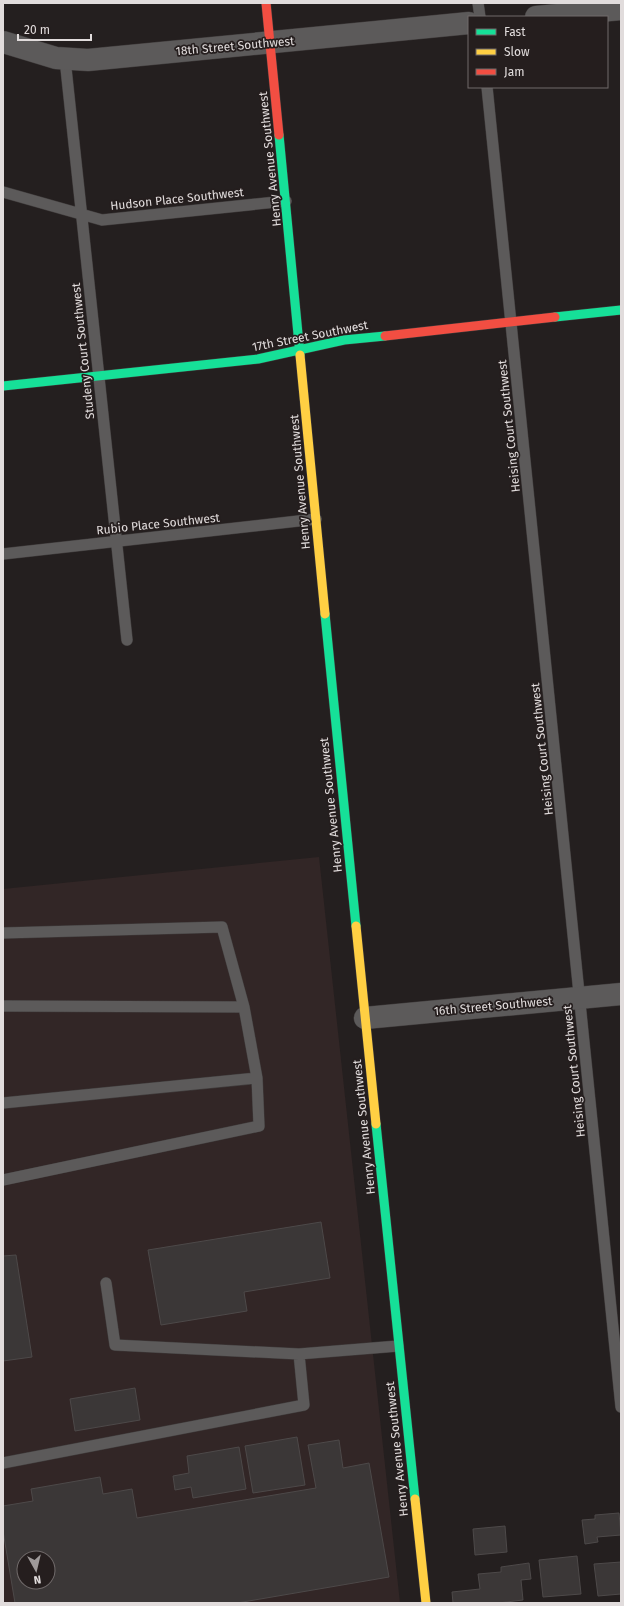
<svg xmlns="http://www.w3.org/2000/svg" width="624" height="1606" font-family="'Fira Sans',sans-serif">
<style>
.built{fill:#322626;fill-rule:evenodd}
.building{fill:#3b3737;stroke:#4d4949;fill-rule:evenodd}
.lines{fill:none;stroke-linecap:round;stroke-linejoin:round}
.lane-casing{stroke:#3f3b3b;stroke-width:12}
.street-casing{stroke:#3f3b3b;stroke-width:23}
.fast-casing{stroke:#3f3b3b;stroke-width:10}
.slow-casing{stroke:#3f3b3b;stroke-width:10}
.jam-casing{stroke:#3f3b3b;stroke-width:10}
.lane{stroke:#5c5a5a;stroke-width:11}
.street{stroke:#5c5a5a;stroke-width:22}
.fast{stroke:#16e098;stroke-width:9}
.slow{stroke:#ffcf43;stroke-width:9}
.jam{stroke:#f24e42;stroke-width:9}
.labels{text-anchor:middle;stroke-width:3.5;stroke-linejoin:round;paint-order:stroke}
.street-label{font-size:12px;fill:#e1dcdc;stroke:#251e1e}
</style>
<rect width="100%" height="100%" fill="#241f1f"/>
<path class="built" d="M319 857 400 1603H3V889ZM24 1558H48V1582H24Z"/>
<path class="building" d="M321 1222 330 1278 244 1292 247 1311 161 1325 148 1250Z
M16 1255 32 1357 3 1361V1256Z
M135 1388 140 1420 75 1431 70 1399Z
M297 1437 305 1485 253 1493 245 1446Z
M339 1440 343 1468 369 1463 389 1577 237 1603H15L3 1531V1506L33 1501 31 1489 100 1477 103 1494 132 1489 137 1518 316 1488 308 1445ZM24 1558H48V1582H24Z
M239 1447 246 1489 193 1498 191 1487 175 1490 173 1476 189 1473 187 1456Z
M619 1513 621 1535 597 1537 598 1542 585 1544 582 1520 595 1519V1515Z
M505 1526 507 1552 475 1555 473 1529Z
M577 1556 581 1594 543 1597 539 1560Z
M621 1562V1594L598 1596 594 1564Z
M529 1563 531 1579 521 1580 523 1600 498 1603H453L452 1592 480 1589 478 1574 501 1572V1567Z"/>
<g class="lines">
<g class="lane-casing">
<path id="lane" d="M478 3 480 17
M65 59 127 640
M487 87 621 1407
M3 192 102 220 286 201
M3 554 316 519
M3 933 222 927 244 1007 257 1078 259 1126 3 1180
M3 1006 244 1007
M3 1103 257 1078
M299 1354 398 1346
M3 1463 304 1405 299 1354 115 1345 106 1283"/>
</g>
<g class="street-casing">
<path id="street" d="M536 17 621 9
M3 42 56 58 88 60 469 23
M365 1018 621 994"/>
</g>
<g class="fast-casing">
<path id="fast" d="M279 135 300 355
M555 317 621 310
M3 386 258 359 344 340 385 336
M325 614 356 926
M376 1124 415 1499"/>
</g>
<g class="slow-casing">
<path id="slow" d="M300 355 325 614
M356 926 376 1124
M415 1499 426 1603"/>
</g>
<g class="jam-casing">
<path id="jam" d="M266 3 279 135
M385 336 555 317"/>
</g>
<use href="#lane" class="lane"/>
<use href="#street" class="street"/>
<use href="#fast" class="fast"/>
<use href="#slow" class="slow"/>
<use href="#jam" class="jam"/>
</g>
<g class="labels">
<g class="street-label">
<text transform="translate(235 46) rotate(-5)" y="4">18th Street Southwest</text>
<text transform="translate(270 159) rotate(-96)" y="4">Henry Avenue Southwest</text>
<text transform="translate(177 199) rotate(-6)" y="4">Hudson Place Southwest</text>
<text transform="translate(310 336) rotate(-11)" y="4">17th Street Southwest</text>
<text transform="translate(83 351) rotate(-96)" y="4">Studeny Court Southwest</text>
<text transform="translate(509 426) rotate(-96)" y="4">Heising Court Southwest</text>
<text transform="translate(300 482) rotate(-95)" y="4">Henry Avenue Southwest</text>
<text transform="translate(158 524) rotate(-6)" y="4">Rubio Place Southwest</text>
<text transform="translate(542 749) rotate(-96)" y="4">Heising Court Southwest</text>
<text transform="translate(331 805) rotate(-96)" y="4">Henry Avenue Southwest</text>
<text transform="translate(493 1006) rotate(-5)" y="4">16th Street Southwest</text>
<text transform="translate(574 1071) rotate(-96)" y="4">Heising Court Southwest</text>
<text transform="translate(364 1127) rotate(-96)" y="4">Henry Avenue Southwest</text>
<text transform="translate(397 1449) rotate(-96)" y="4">Henry Avenue Southwest</text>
</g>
</g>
<rect width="624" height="1606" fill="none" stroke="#e1dcdc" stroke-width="8"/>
<rect x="468" y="16" width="140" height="72" fill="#251e1e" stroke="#706a6a"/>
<rect x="476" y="29" width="20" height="6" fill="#16e098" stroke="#706a6a"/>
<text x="504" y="36" font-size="12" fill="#e1dcdc">Fast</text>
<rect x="476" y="49" width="20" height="6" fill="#ffcf43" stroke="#706a6a"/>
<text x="504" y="56" font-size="12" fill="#e1dcdc">Slow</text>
<rect x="476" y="69" width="20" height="6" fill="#f24e42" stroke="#706a6a"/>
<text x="504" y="76" font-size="12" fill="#e1dcdc">Jam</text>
<g transform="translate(36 1570) rotate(172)"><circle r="19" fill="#251e1e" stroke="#706a6a"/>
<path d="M0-3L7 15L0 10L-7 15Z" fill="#9f9a9a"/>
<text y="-6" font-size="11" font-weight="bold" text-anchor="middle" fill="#e1dcdc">N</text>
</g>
<path d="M18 34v6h73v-6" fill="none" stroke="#e1dcdc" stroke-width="2"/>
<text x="24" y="34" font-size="12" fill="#e1dcdc" stroke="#251e1e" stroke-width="3" paint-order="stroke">20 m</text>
</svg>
